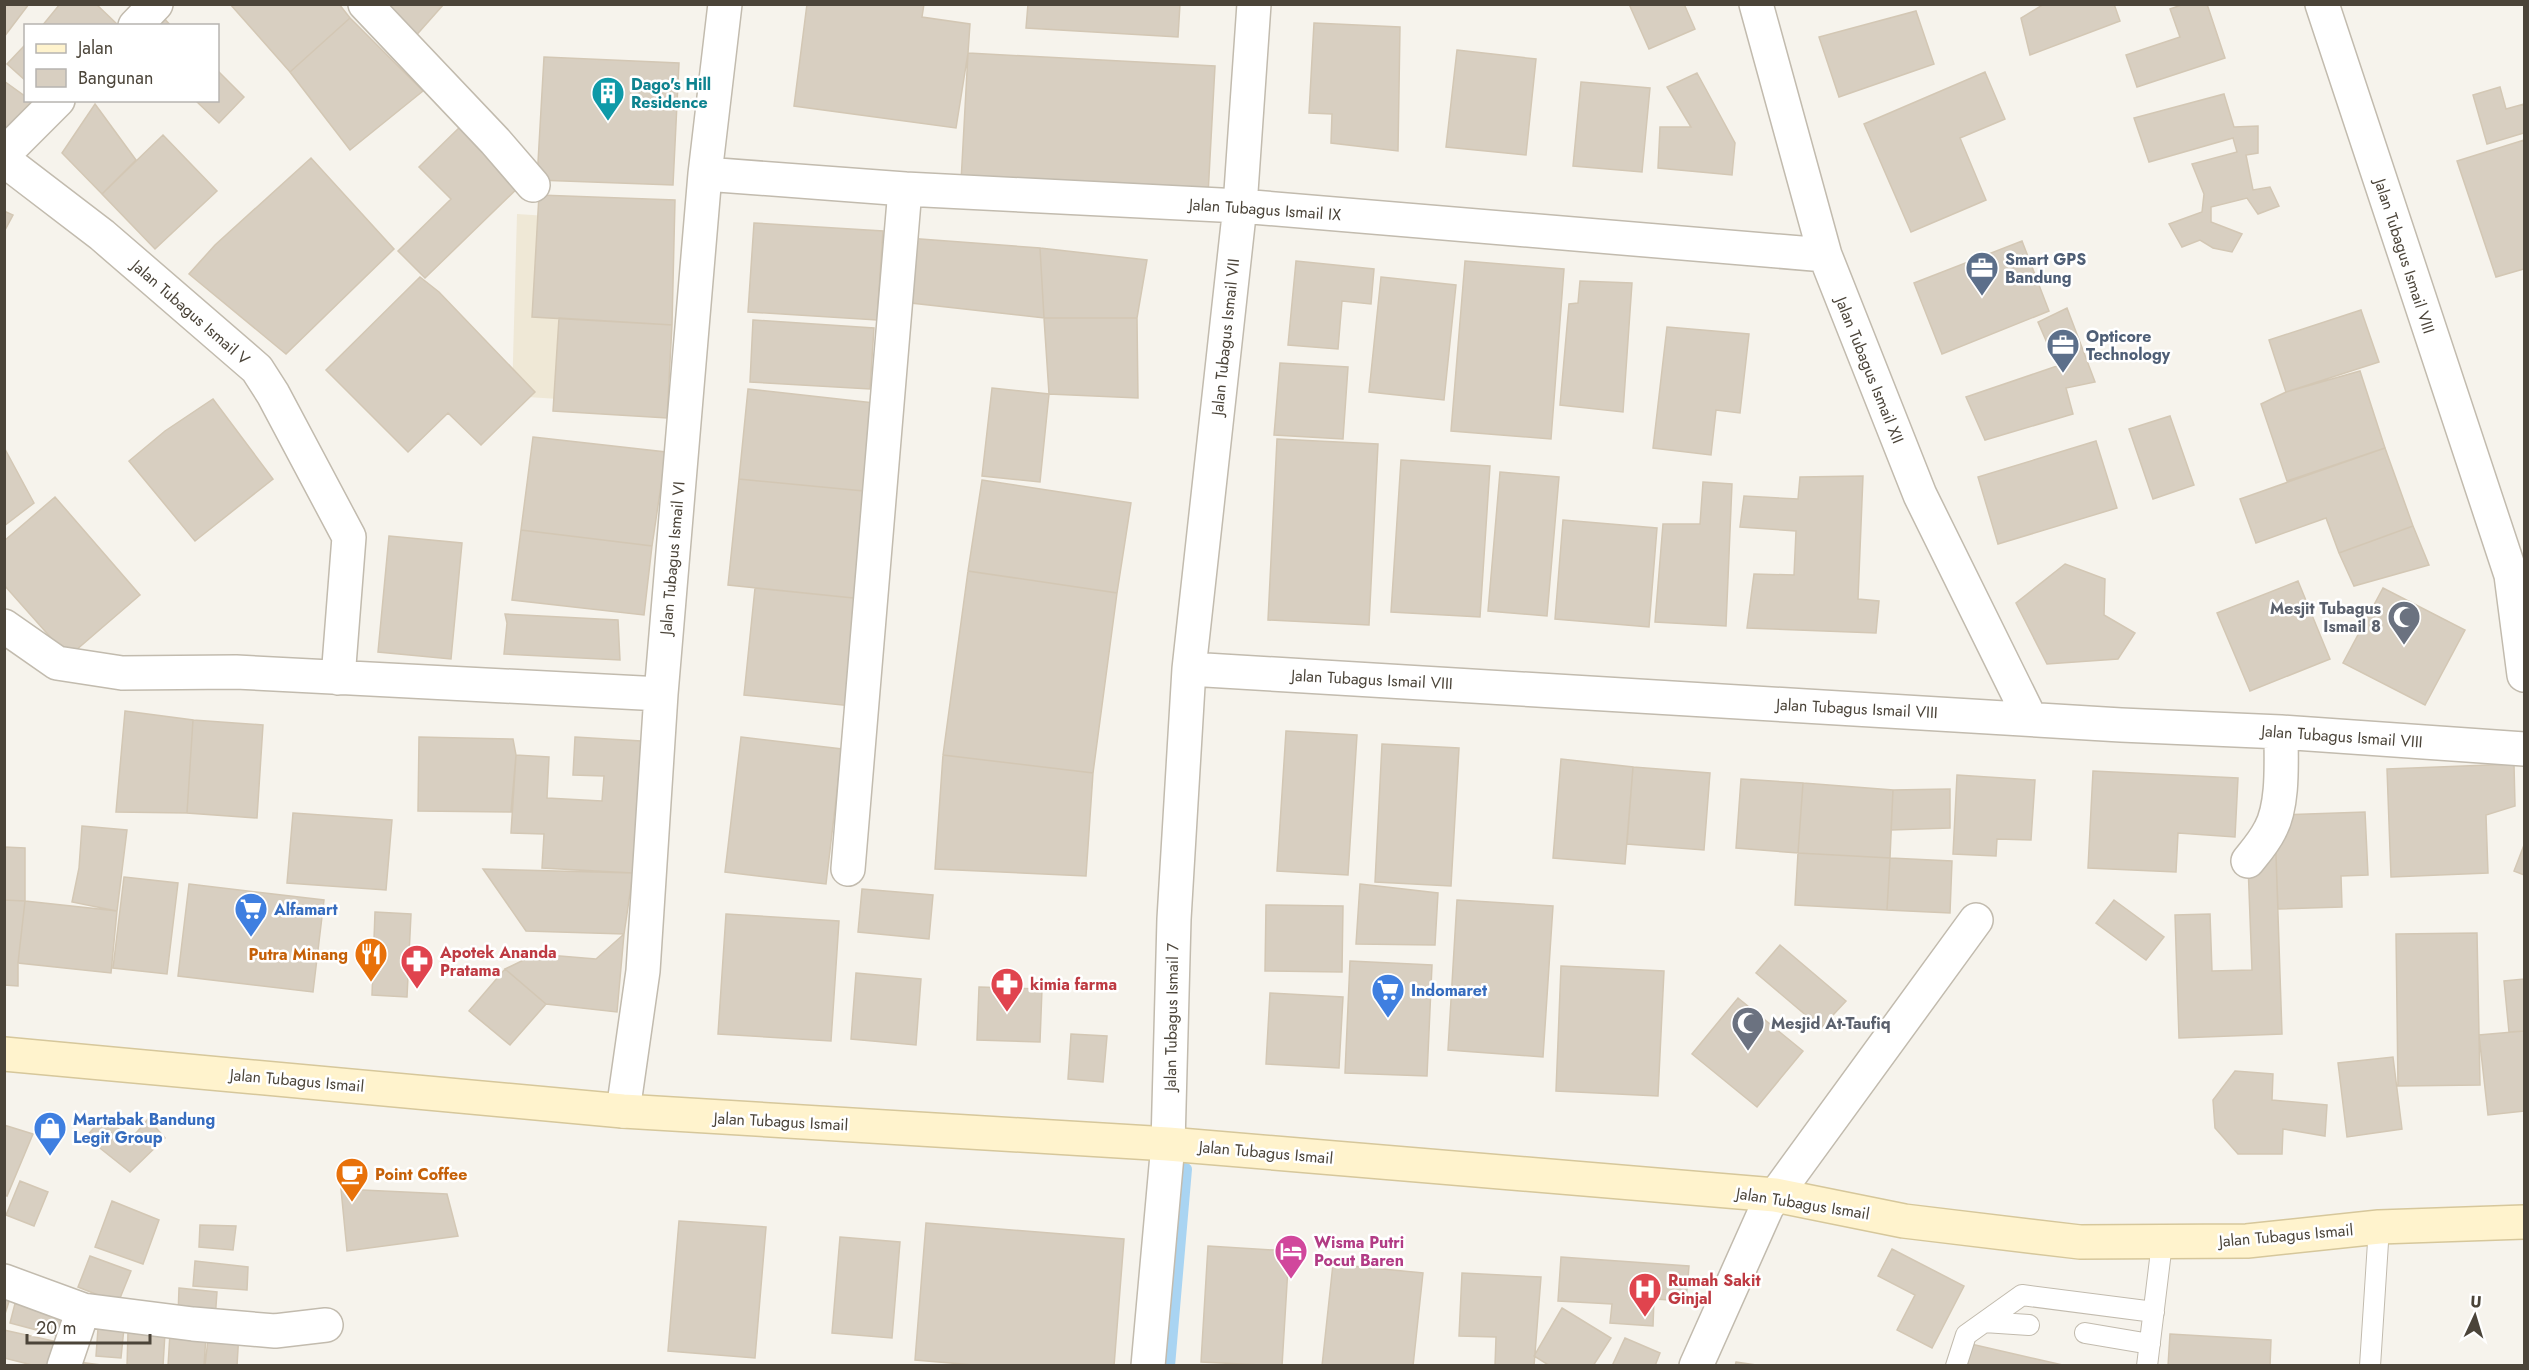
<svg xmlns="http://www.w3.org/2000/svg" width="2529" height="1370" font-family="Jost,sans-serif">
<style>
.education{fill:#efe8d6}
.lines{fill:none;stroke-linecap:round;stroke-linejoin:round}
.stream{stroke:#a9d4f2;stroke-width:12}
.building{fill:#d8cfc1;stroke:#d3c7b4;stroke-width:1.5}
.lane-casing{stroke:#c2bbae;stroke-width:22}
.street-casing{stroke:#c2bbae;stroke-width:36}
.secondary-casing{stroke:#d6c79b;stroke-width:36}
.lane{stroke:#fff;stroke-width:20}
.street{stroke:#fff;stroke-width:33}
.secondary{stroke:#fff3cd;stroke-width:33}
.labels{text-anchor:middle;stroke-width:5;stroke-linejoin:round;paint-order:stroke}
.culture-label{font-size:16px;font-weight:bold;fill:#0d838f;stroke:#fff;text-anchor:start}
.street-label{font-size:16px;fill:#4b4439;stroke:#fff}
.service-label{font-size:16px;font-weight:bold;fill:#4e5e75;stroke:#fff;text-anchor:start}
.worship-label{font-size:16px;font-weight:bold;fill:#5b616d;stroke:#fff;text-anchor:end}
.shop-label{font-size:16px;font-weight:bold;fill:#366cbe;stroke:#fff;text-anchor:start}
.health-label{font-size:16px;font-weight:bold;fill:#be3a42;stroke:#fff;text-anchor:start}
.food-label{font-size:16px;font-weight:bold;fill:#c56008;stroke:#fff;text-anchor:end}
.hotel-label{font-size:16px;font-weight:bold;fill:#b23c85;stroke:#fff;text-anchor:start}
</style>
<rect width="100%" height="100%" fill="#f6f3ec"/>
<path class="education" d="M517 214 654 223 651 405 512 396Z"/>
<g class="lines">
<path class="stream" d="M1169 1366 1186 1169"/>
</g>
<path class="building" d="M4 4H29L4 37Z
M60 4H96L119 26H42Z
M230 4H339L350 18 290 72Z
M375 4H444L413 39Z
M807 4H924L922 17 970 24 968 53 956 128 794 106Z
M1028 4H1180L1178 37 1026 28Z
M1629 4H1684L1695 29 1649 49Z
M2044 4H2114L2120 21 2030 55 2021 18Z
M2184 4H2207L2225 58 2137 87 2126 55 2180 37 2170 9Z
M1916 11 1934 64 1839 97 1819 37Z
M163 17 171 26H154Z
M350 18 423 91 350 150 290 72Z
M1314 23 1400 27 1398 151 1331 143 1332 114 1309 113Z
M26 44V81L7 64Z
M1457 50 1536 59 1526 155 1446 147Z
M968 53 1215 66 1208 195 961 182Z
M544 57 679 63 673 185 537 180Z
M218 71 244 97 219 123 195 100H218Z
M1985 72 2005 119 1960 138 1986 200 1911 232 1864 124Z
M1697 73 1735 143 1732 175 1658 168 1660 127H1691L1667 87Z
M4 81 26 97V100H31L38 106 4 146Z
M1581 82 1650 88 1642 172 1573 166Z
M2500 87 2506 109 2524 104V133L2487 144 2473 95Z
M2224 94 2234 127 2258 126V153L2246 155 2253 190 2270 187 2279 206 2258 214 2247 198 2211 207V222L2242 234 2232 252 2213 248 2200 240 2182 247 2169 224 2202 212 2204 194 2192 164 2237 152 2233 138 2149 162 2134 118Z
M95 104 136 160 102 194 62 153Z
M465 122 524 182 425 278 398 251 451 199 419 167Z
M163 135 217 191 155 249 102 194Z
M2524 140V269L2496 277 2457 161Z
M311 158 394 249 286 354 189 274 215 245Z
M539 195 675 200 672 325 532 317Z
M4 211 13 215 4 232Z
M754 223 883 231 877 320 748 312Z
M907 238 1040 248 1044 318 902 302Z
M2022 241 2049 311 1942 354 1914 283Z
M1040 248 1147 260 1137 318H1044Z
M1296 261 1374 269 1371 304 1342 301 1338 349 1288 345Z
M1465 261 1564 269 1551 439 1451 431Z
M420 277 439 292 535 392 481 445 448 413 408 452 326 370Z
M1381 277 1456 285 1444 400 1369 392Z
M1580 281 1632 283 1623 412 1560 405 1569 304 1578 303Z
M2067 308 2095 382 2066 388 2073 414 1985 440 1966 397 2057 366 2038 322Z
M2361 310 2379 362 2286 392 2269 340Z
M559 318 672 325 667 418 553 411Z
M1044 318H1137L1138 398 1049 394Z
M753 320 874 328 870 389 750 382Z
M1667 327 1749 334 1740 413 1716 410 1711 455 1653 448Z
M1280 363 1348 367 1343 439 1274 435Z
M2360 371 2385 448 2287 481 2261 404 2286 392Z
M992 388 1049 394 1040 482 982 476Z
M748 389 883 404 874 492 739 479Z
M213 399 273 479 195 541 129 461 165 431Z
M2170 416 2194 485 2153 499 2129 429Z
M533 437 666 452 652 546 521 530Z
M1277 439 1378 444 1369 625 1268 620Z
M2096 441 2117 508 1998 544 1978 477Z
M2385 448 2413 526 2339 553 2326 518 2256 543 2240 499Z
M6 451 34 503 4 526V455Z
M1401 460 1490 466 1480 617 1391 612Z
M1500 472 1559 477 1547 616 1488 611Z
M1863 476 1858 599 1879 601 1876 633 1747 628 1754 574 1794 575 1796 531 1740 527 1744 496 1798 499 1800 477Z
M739 479 874 492 863 599 728 585Z
M982 480 1131 503 1117 593 968 571Z
M1703 482 1732 484 1726 626 1655 622 1663 524H1700Z
M55 497 140 595 68 657 4 585V541Z
M1563 520 1657 528 1649 627 1555 619Z
M2413 526 2429 565 2354 586 2339 553Z
M521 530 652 546 644 615 512 600Z
M389 536 462 543 451 659 378 652Z
M2065 564 2105 579 2104 615 2135 633 2118 659 2047 664 2016 603Z
M968 571 1117 593 1093 773 943 755Z
M2298 581 2330 659 2250 691 2217 613Z
M755 588 863 599 852 706 744 695Z
M2383 588 2465 630 2425 705 2343 663Z
M505 614 618 620 620 660 504 654 507 623Z
M125 711 193 720 187 813 116 812Z
M193 720 263 725 257 818 187 813Z
M1286 731 1357 735 1348 875 1277 871Z
M419 737 513 739 516 755 511 812 418 811Z
M575 737 641 741 633 873 542 868 544 834 511 833 516 755 549 757 547 798 602 801 604 776 573 775Z
M741 737 842 749 826 884 725 872Z
M1382 744 1459 748 1451 886 1375 882Z
M943 755 1093 773 1086 876 935 869Z
M1561 759 1633 767 1625 864 1553 858Z
M2514 764 2515 806 2486 815 2488 873 2391 877 2387 769Z
M1633 767 1710 773 1704 850 1627 844Z
M2093 771 2238 778 2235 837 2178 833 2176 872 2088 868Z
M1957 775 2035 780 2031 840 1997 839 1996 856 1953 854Z
M1741 779 1803 783 1798 853 1736 848Z
M1803 783 1893 790 1890 858 1798 853Z
M1950 789V828L1891 830 1893 790Z
M2365 812 2368 875 2341 876 2342 907 2278 909 2276 855 2277 815Z
M293 813 392 820 386 890 287 883Z
M82 826 127 830 117 911 72 902 79 868Z
M2524 845V875L2514 871Z
M4 847 25 848V901L4 900Z
M1798 853 1890 858 1887 910 1795 905Z
M2257 855H2276L2282 1034 2179 1038 2175 915 2210 914 2212 971 2252 970 2248 864Z
M1890 858 1952 861 1950 913 1887 910Z
M483 869 633 873 624 934 526 931Z
M124 877 178 883 167 974 113 968Z
M189 884 324 900 313 992 178 976Z
M1360 884 1438 893 1435 945 1356 944Z
M862 889 933 895 929 939 858 932Z
M4 900 25 901 18 963V986L4 985Z
M1457 900 1553 906 1543 1057 1448 1050Z
M2114 900 2164 937 2146 960 2096 923Z
M25 901 117 911 111 973 18 963Z
M1266 905 1343 906 1342 972 1265 971Z
M375 912 411 914 407 997 372 995Z
M726 914 839 921 831 1041 718 1034Z
M2477 933 2480 1085 2398 1086 2396 934Z
M624 934 617 1012 546 1004 505 969 536 954 596 959Z
M1780 945 1846 1001 1821 1028 1756 973Z
M1350 961 1432 965 1427 1076 1345 1073Z
M1561 966 1664 971 1658 1096 1556 1091Z
M505 969 546 1004 510 1045 469 1011Z
M856 973 921 979 916 1045 851 1039Z
M2524 979V1031L2509 1032 2504 981Z
M979 987 1042 989 1040 1042 977 1040Z
M1270 993 1343 997 1339 1068 1266 1064Z
M1738 998 1803 1051 1757 1107 1692 1054Z
M2524 1031V1111L2488 1115 2479 1035Z
M1071 1034 1107 1036 1103 1082 1068 1079Z
M2393 1057 2402 1129 2347 1137 2338 1063Z
M2235 1071 2273 1074 2272 1100 2327 1105 2325 1136 2283 1129 2282 1154H2238L2215 1128 2213 1100Z
M104 1116 131 1139 148 1119 165 1138 130 1172 86 1137Z
M4 1125 33 1134 7 1196 4 1194Z
M20 1181 48 1192 34 1226 6 1215Z
M341 1189 447 1194 458 1236 347 1251Z
M112 1201 159 1220 143 1264 95 1247Z
M679 1221 766 1227 755 1358 668 1351Z
M926 1223 1124 1239 1114 1366H986L915 1360Z
M200 1225 236 1226 233 1250 199 1247Z
M840 1237 900 1242 892 1338 832 1333Z
M1208 1246 1289 1251 1282 1366 1201 1362Z
M1892 1249 1964 1286 1932 1348 1897 1330 1915 1295 1878 1276Z
M90 1256 131 1271 118 1303 78 1287Z
M1561 1257 1689 1266 1686 1301 1654 1299 1653 1326 1610 1323 1612 1304 1558 1301Z
M195 1261 248 1267 247 1290 193 1286Z
M1333 1264 1423 1273 1413 1366H1322Z
M1462 1273 1541 1277 1534 1366H1495L1496 1337 1459 1336Z
M179 1288 217 1292 215 1320 178 1316Z
M4 1290 12 1292 4 1317Z
M18 1292 71 1306 63 1337 10 1323Z
M1562 1308 1611 1338 1593 1366H1550L1534 1356Z
M99 1315 125 1318 121 1358 96 1356Z
M4 1330 58 1342 53 1366H36L4 1358Z
M209 1330 239 1332 237 1366H205Z
M128 1332 165 1333 163 1366H127Z
M170 1333 206 1336 204 1366H168Z
M2170 1334 2271 1340 2270 1366H2168Z
M1625 1338 1660 1353 1655 1366H1612Z
M1971 1344 2067 1366H1967Z
M70 1361 101 1365V1366H70Z
M1736 1362 1763 1366H1735Z"/>
<g class="lines">
<g class="lane-casing">
<path id="lane" d="M1984 1322 2029 1325
M2085 1333 2150 1344
M1956 1366 1966 1335 2022 1295 2154 1312
M2147 1366 2162 1243
M2370 1366 2379 1227"/>
</g>
<g class="street-casing">
<path id="street" d="M365 4 495 141 533 185
M1756 4 1825 255 1920 495 2030 718
M2322 4 2511 575 2524 675
M135 26 156 4
M4 154 58 100
M4 160 102 235 257 369 273 394 349 537 338 678
M705 174 905 189 1240 206 1825 255
M4 626 57 663 122 673 236 672 661 694
M1189 669 2121 725 2281 732 2524 749
M2248 861C2256 851 2264 842 2270 830 2284 805 2281 760 2281 732
M848 869 905 189
M623 1111 643 971 661 694 705 174 725 4
M4 1281 83 1310 193 1324 275 1331 326 1325
M64 1366 83 1310
M1148 1366 1168 1144 1174 919 1189 669 1240 206 1254 4
M1696 1366 1767 1207 1976 920"/>
</g>
<g class="secondary-casing">
<path id="secondary" d="M4 1054 623 1111 1168 1144 1775 1195 1904 1221 2080 1242 2247 1241 2379 1227 2524 1222"/>
</g>
<use href="#lane" class="lane"/>
<use href="#street" class="street"/>
<use href="#secondary" class="secondary"/>
</g>
<defs>
<g id="building-pin" transform="scale(1.725)"><path d="M0 17L-7.5 6A9.5 9.5 0 1 1 7.5 6Z" fill="#0f9aa8" stroke="#fff"/><path d="M-4-6H4V6H1V3H-1V6H-4ZM-2.5-4.3h1.7v1.8h-1.7ZM.8-4.3h1.7v1.8H.8ZM-2.5-1h1.7V.8h-1.7ZM.8-1h1.7V.8H.8Z" fill="#fff"/></g>
<g id="office-pin" transform="scale(1.725)"><path d="M0 17L-7.5 6A9.5 9.5 0 1 1 7.5 6Z" fill="#5c6f8a" stroke="#fff"/><path d="M-6-3h4V-5.5h4V-3h4V5H-6ZM-1-4.5V-3h2v-1.5ZM-6 0V1H6V0Z" fill="#fff"/></g>
<g id="mosque-pin" transform="scale(1.725)"><path d="M0 17L-7.5 6A9.5 9.5 0 1 1 7.5 6Z" fill="#6b7280" stroke="#fff"/><path d="M3.5-4.9A6 6 0 1 0 3.5 4.9A5 5 0 1 1 3.5-4.9Z" fill="#fff"/></g>
<g id="supermarket-pin" transform="scale(1.725)"><path d="M0 17L-7.5 6A9.5 9.5 0 1 1 7.5 6Z" fill="#3f7fe0" stroke="#fff"/><path d="M-6-5.5h2.5l.6 2H6L4.5 2H-2.5L-4.4-4H-6ZM-1.5 3.2a1.3 1.3 0 1 0 .1 0ZM3 3.2a1.3 1.3 0 1 0 .1 0Z" fill="#fff"/></g>
<g id="restaurant-pin" transform="scale(1.725)"><path d="M0 17L-7.5 6A9.5 9.5 0 1 1 7.5 6Z" fill="#e8710a" stroke="#fff"/><path d="M-5-6h1v4h1v-4h1v4h1v-4h1v5L-1.5 .5V6h-2V.5L-5-1ZM5-6V6H3V1.5H1.5Q1.5-4 5-6Z" fill="#fff"/></g>
<g id="pharmacy-pin" transform="scale(1.725)"><path d="M0 17L-7.5 6A9.5 9.5 0 1 1 7.5 6Z" fill="#e0444e" stroke="#fff"/><path d="M-2-6h4v4h4v4h-4v4h-4v-4h-4v-4h4Z" fill="#fff"/></g>
<g id="shop-pin" transform="scale(1.725)"><path d="M0 17L-7.5 6A9.5 9.5 0 1 1 7.5 6Z" fill="#3f7fe0" stroke="#fff"/><path d="M-5-2.5h2.3a2.7 3.5 0 0 1 5.4 0H5L5.5 6h-11ZM-1.5-2.5h3a1.5 2.3 0 0 0-3 0Z" fill="#fff"/></g>
<g id="cafe-pin" transform="scale(1.725)"><path d="M0 17L-7.5 6A9.5 9.5 0 1 1 7.5 6Z" fill="#e8710a" stroke="#fff"/><path d="M-5.5-4.5H6V0H3Q3 3.5 0 3.5H-2.5Q-5.5 3.5-5.5 0ZM3-3.2v2h1.7v-2ZM-6 4.5H4V6H-6Z" fill="#fff"/></g>
<g id="hotel-pin" transform="scale(1.725)"><path d="M0 17L-7.5 6A9.5 9.5 0 1 1 7.5 6Z" fill="#d1479c" stroke="#fff"/><path d="M-6-4.5h1.5V1H6V5H4.5V3h-9V5H-6ZM-4 0a1.8 1.8 0 1 1 3.6 0ZM.5 0V-2.5h3Q6-2.5 6 0Z" fill="#fff"/></g>
<g id="hospital-pin" transform="scale(1.725)"><path d="M0 17L-7.5 6A9.5 9.5 0 1 1 7.5 6Z" fill="#e0444e" stroke="#fff"/><path d="M-5-5h3v3.5h4V-5h3V5h-3V1.5h-4V5h-3Z" fill="#fff"/></g>
</defs>
<g fill-rule="evenodd">
<use href="#building-pin" x="608" y="93"/>
<use href="#office-pin" x="1982" y="268"/>
<use href="#office-pin" x="2063" y="345"/>
<use href="#mosque-pin" x="2404" y="617"/>
<use href="#supermarket-pin" x="251" y="909"/>
<use href="#restaurant-pin" x="371" y="954"/>
<use href="#pharmacy-pin" x="417" y="961"/>
<use href="#pharmacy-pin" x="1007" y="984"/>
<use href="#supermarket-pin" x="1388" y="990"/>
<use href="#mosque-pin" x="1748" y="1023"/>
<use href="#shop-pin" x="50" y="1128"/>
<use href="#cafe-pin" x="352" y="1174"/>
<use href="#hotel-pin" x="1291" y="1251"/>
<use href="#hospital-pin" x="1645" y="1289"/>
</g>
<g class="labels">
<g class="culture-label">
<text x="631" y="90">Dago's Hill<tspan x="631" dy="18">Residence</tspan></text>
</g>
<g class="street-label">
<text transform="translate(1265 209) rotate(4)" y="6">Jalan Tubagus Ismail IX</text>
<text transform="translate(2405 256) rotate(72)" y="6">Jalan Tubagus Ismail VIII</text>
<text transform="translate(191 312) rotate(41)" y="6">Jalan Tubagus Ismail V</text>
<text transform="translate(1225 337) rotate(-84)" y="6">Jalan Tubagus Ismail VII</text>
<text transform="translate(1870 370) rotate(68)" y="6">Jalan Tubagus Ismail XII</text>
<text transform="translate(672 558) rotate(-85)" y="6">Jalan Tubagus Ismail VI</text>
<text transform="translate(1372 679) rotate(3)" y="6">Jalan Tubagus Ismail VIII</text>
<text transform="translate(1857 708) rotate(3)" y="6">Jalan Tubagus Ismail VIII</text>
<text transform="translate(2342 736) rotate(4)" y="6">Jalan Tubagus Ismail VIII</text>
<text transform="translate(1171 1017) rotate(-89)" y="6">Jalan Tubagus Ismail 7</text>
<text transform="translate(297 1080) rotate(5)" y="6">Jalan Tubagus Ismail</text>
<text transform="translate(781 1121) rotate(3)" y="6">Jalan Tubagus Ismail</text>
<text transform="translate(1266 1152) rotate(5)" y="6">Jalan Tubagus Ismail</text>
<text transform="translate(1803 1203) rotate(9)" y="6">Jalan Tubagus Ismail</text>
<text transform="translate(2286 1235) rotate(-5)" y="6">Jalan Tubagus Ismail</text>
</g>
<g class="service-label">
<text x="2005" y="265">Smart GPS<tspan x="2005" dy="18">Bandung</tspan></text>
<text x="2086" y="342">Opticore<tspan x="2086" dy="18">Technology</tspan></text>
</g>
<g class="worship-label">
<text x="2381" y="614">Mesjit Tubagus<tspan x="2381" dy="18">Ismail 8</tspan></text>
<text x="1771" y="1029" text-anchor="start">Mesjid At-Taufiq</text>
</g>
<g class="shop-label">
<text x="274" y="915">Alfamart</text>
<text x="1411" y="996">Indomaret</text>
<text x="73" y="1125">Martabak Bandung<tspan x="73" dy="18">Legit Group</tspan></text>
</g>
<g class="health-label">
<text x="440" y="958">Apotek Ananda<tspan x="440" dy="18">Pratama</tspan></text>
<text x="1030" y="990">kimia farma</text>
<text x="1668" y="1286">Rumah Sakit<tspan x="1668" dy="18">Ginjal</tspan></text>
</g>
<g class="food-label">
<text x="348" y="960">Putra Minang</text>
<text x="375" y="1180" text-anchor="start">Point Coffee</text>
</g>
<g class="hotel-label">
<text x="1314" y="1248">Wisma Putri<tspan x="1314" dy="18">Pocut Baren</tspan></text>
</g>
</g>
<rect width="2529" height="1370" fill="none" stroke="#4b4439" stroke-width="12"/>
<rect x="24" y="24" width="195" height="78" fill="#ffffff" stroke="#b7b4b0" stroke-width="1.5"/>
<rect x="36" y="44" width="30" height="9" fill="#fff3cd" stroke="#b7b4b0" stroke-width="1.5"/>
<text x="78" y="54" font-size="18" fill="#4b4439">Jalan</text>
<rect x="36" y="69" width="30" height="18" fill="#d8cfc1" stroke="#b7b4b0" stroke-width="1.5"/>
<text x="78" y="84" font-size="18" fill="#4b4439">Bangunan</text>
<g transform="translate(2475 1316) rotate(4)" stroke="#ffffff" stroke-width="4.5" paint-order="stroke">
<path d="M0-4.5L10 22L0 15L-10 22Z" fill="#4b4439"/>
<text y="-9" font-size="16" font-weight="bold" text-anchor="middle" fill="#4b4439">U</text>
</g>
<path d="M27 1334v9h123v-9" fill="none" stroke="#4b4439" stroke-width="3"/>
<text x="36" y="1334" font-size="18" fill="#4b4439" stroke="#ffffff" stroke-width="4.5" paint-order="stroke">20 m</text>
</svg>
